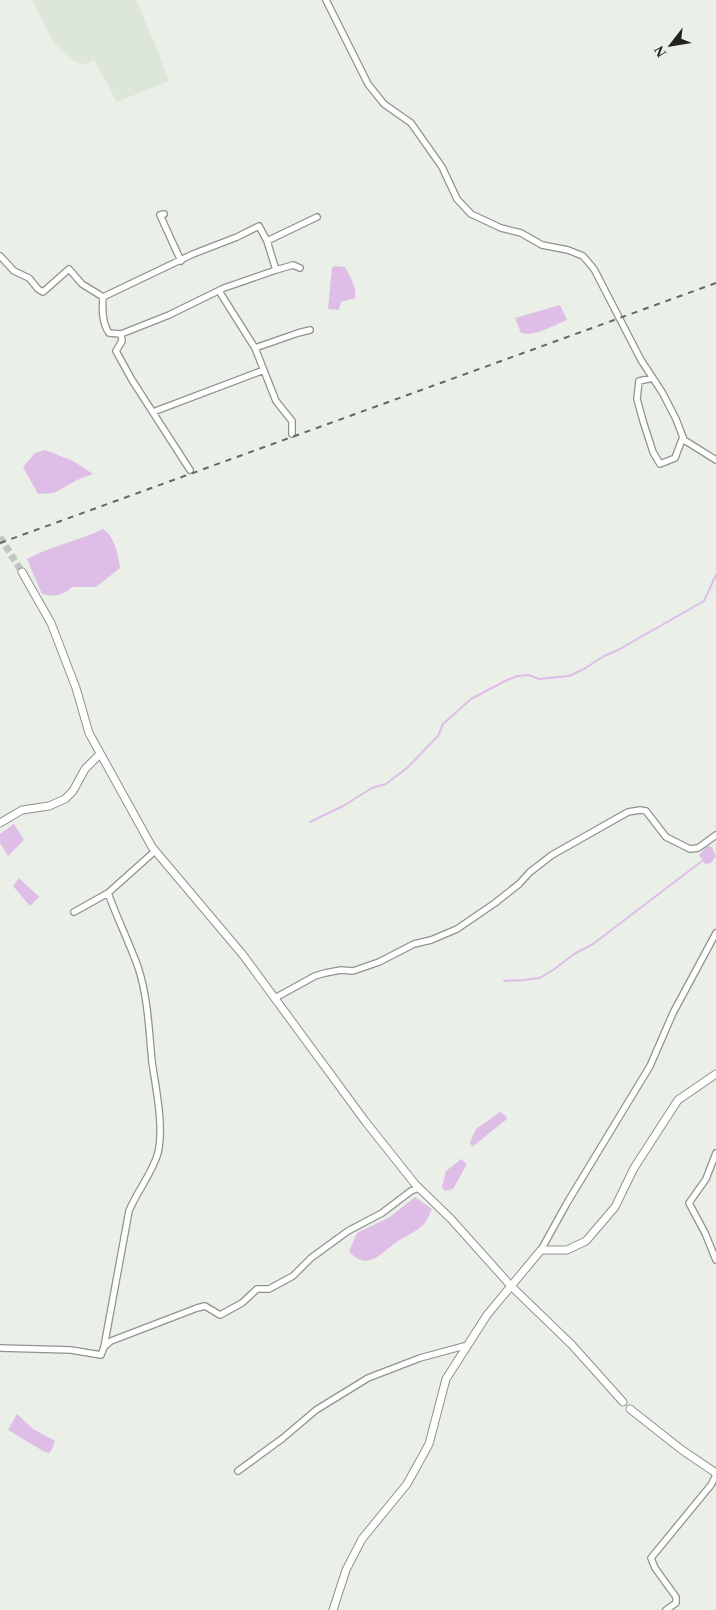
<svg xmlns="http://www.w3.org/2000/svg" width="716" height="1610" font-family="Georgia,serif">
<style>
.built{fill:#dde7d9}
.water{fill:#debde7}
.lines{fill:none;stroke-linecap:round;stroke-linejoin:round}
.stream{stroke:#debde7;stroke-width:2}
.tertiary-tunnel{stroke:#c2c6c0;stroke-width:7;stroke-dasharray:7 3.5;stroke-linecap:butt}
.minor-casing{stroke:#8f938d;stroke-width:8}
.tertiary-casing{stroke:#8f938d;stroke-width:9}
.minor{stroke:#fff;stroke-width:5.5}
.tertiary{stroke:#fff;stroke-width:7}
.rail{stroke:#646663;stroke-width:2;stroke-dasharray:6 6;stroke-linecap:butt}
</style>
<rect width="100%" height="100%" fill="#eaefe8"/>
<path class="built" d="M32 0H136L155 44 169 81 117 102 94 59 87 64 77 63 67 55 54 43Z"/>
<path class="water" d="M334 266 345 267C350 277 357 286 355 298L341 302 339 310 328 309 332 268Z
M560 305 567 320C554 325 535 337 521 333L515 318Z
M45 450 73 461 93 474 77 480 54 493 38 494 23 467 35 453Z
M103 529C115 537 118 554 120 568L96 587H72C62 596 55 597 42 594L27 559C51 546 78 541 103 529Z
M14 824 24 840 8 856 0 843V834Z
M707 846 712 847 716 856 711 863 705 864 699 855Z
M19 878 39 897 30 906 13 886Z
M500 1112 506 1116 507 1119 472 1147 470 1142 476 1129Z
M461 1159 467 1164 453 1189 445 1191 442 1187 446 1171Z
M415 1197 432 1209C429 1215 426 1223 422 1226 415 1232 406 1236 398 1241 382 1252 367 1273 349 1251L357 1233 390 1217Z
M17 1414 33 1429 55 1441 51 1451 49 1453 43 1451 8 1430Z"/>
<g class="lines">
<path class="stream" d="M310 822 343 806 372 788 386 784 407 768 438 736 443 724 471 699 507 680 518 676 529 675 539 679 569 676 584 669 604 656 618 650 704 601 716 575
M504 981 524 980 540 978 553 970 574 954 593 944 702 861"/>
<path class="tertiary-tunnel" d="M0 537 22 572"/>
<g class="minor-casing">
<path id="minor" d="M326 0 368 84 384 104 411 123 442 167 457 199 471 214 501 228 521 233 542 245 568 250 583 256 594 269 641 360 662 392 676 419 684 440 716 460
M164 214 160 215 181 261
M0 256 14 271 29 278 38 289 43 292 69 269 82 284 103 297C102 310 102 323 109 333L121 334 122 341 116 351 132 380 190 470
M276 270 293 265 300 268
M219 291 255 348 276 401 292 421V434
M103 297 193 254 237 237 259 226 267 241
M121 334 169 315 224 288 276 270 267 241 317 217
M255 348 298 333 310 330
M653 378 639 381 637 399 643 421 653 452 660 464 675 458 683 437
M153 412 264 370
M74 912 108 893 155 851
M275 998 315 976 325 973 341 970 353 971 379 962 414 944 431 940 457 929 495 903 519 884 530 872 552 855 628 812 640 810 646 811 666 837 690 849 698 848 716 835
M716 1153 706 1179 689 1203 705 1233 716 1260
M541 1250 567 1203 650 1066 673 1013 716 933
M104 1347 111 1341 197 1308 205 1306 220 1315 242 1303 257 1289H269L293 1276 311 1258 348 1231 382 1213 411 1191 419 1188
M0 1348 71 1350 101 1355 104 1347 129 1211C137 1191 152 1174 158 1153 164 1126 156 1089 152 1062 149 1031 148 997 138 967 129 942 117 918 108 893
M238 1471 283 1438 316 1410 368 1378 420 1358 468 1345
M666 1610 676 1603V1597L655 1568 651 1558 711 1485 716 1475"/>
</g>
<g class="tertiary-casing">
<path id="tertiary" d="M22 572 51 623 76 688 89 733 152 847 243 955 365 1121 415 1184 451 1219 511 1286 572 1345 623 1402
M0 823 22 810 49 806 65 799 73 791 85 769 100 754
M630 1409 682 1450 716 1473
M333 1610 346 1570 362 1539 407 1484 429 1444 446 1379 487 1315 541 1250H567L586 1241 615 1207 634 1168 678 1100 716 1074"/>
</g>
<use href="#minor" class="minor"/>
<use href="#tertiary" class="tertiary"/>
<path class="rail" d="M0 543 716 283"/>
</g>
<g transform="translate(671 45) rotate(239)" stroke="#eaefe8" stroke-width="4" paint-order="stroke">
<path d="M0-4L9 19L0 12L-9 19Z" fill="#222321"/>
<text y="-8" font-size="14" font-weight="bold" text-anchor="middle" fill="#222321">N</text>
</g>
</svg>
